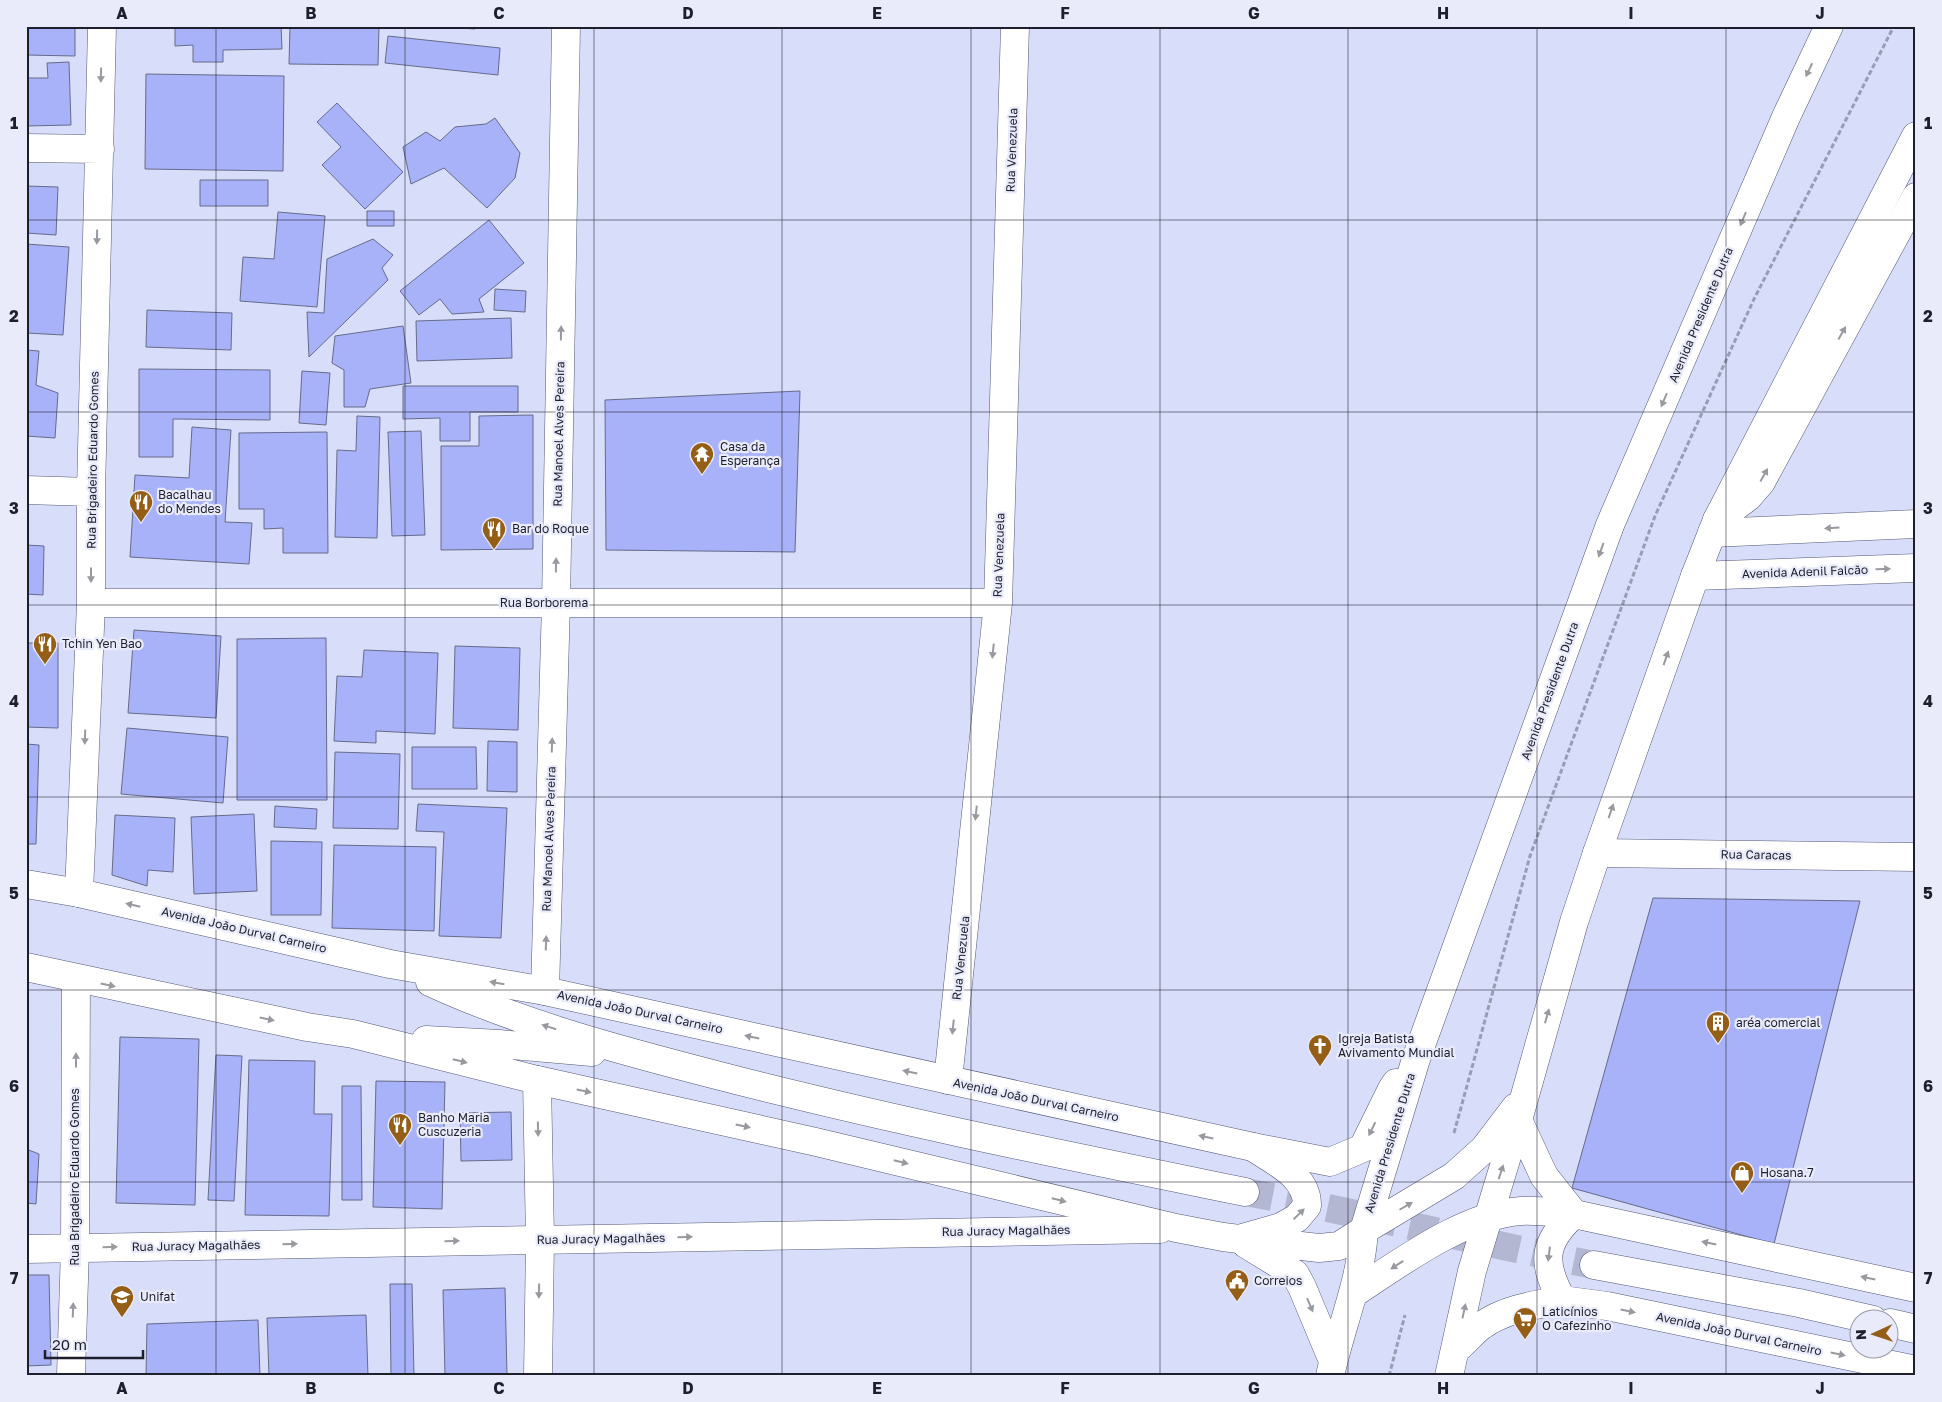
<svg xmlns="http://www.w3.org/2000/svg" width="1942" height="1402" font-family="'Golos Text',sans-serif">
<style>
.building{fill:#a8b2f9;stroke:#666b8a}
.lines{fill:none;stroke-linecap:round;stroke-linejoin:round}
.major-tunnel{stroke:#b3b7d1;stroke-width:28;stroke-dasharray:28 14;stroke-linecap:butt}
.minor-casing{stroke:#535876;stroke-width:29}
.major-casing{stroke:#535876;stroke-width:29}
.highway-casing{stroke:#535876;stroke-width:29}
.path{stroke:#999db4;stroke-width:3;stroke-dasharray:5 2.5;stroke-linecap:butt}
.minor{stroke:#fff;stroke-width:28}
.major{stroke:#fff;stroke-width:28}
.highway{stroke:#fff;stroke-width:28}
.oneway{fill:#999aa0}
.grid{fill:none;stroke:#1d1f2c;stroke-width:1;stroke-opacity:0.55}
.labels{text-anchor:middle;stroke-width:4.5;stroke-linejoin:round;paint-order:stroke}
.street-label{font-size:12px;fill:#1d1f2c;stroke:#e9ebfa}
.poi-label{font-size:12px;fill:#1d1f2c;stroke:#e9ebfa;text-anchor:start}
.neatline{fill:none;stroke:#1d1f2c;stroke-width:2}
.grid-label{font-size:16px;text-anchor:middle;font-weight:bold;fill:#1d1f2c}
</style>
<rect width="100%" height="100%" fill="#d8ddfa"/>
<path class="building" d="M26 26H75V56L26 55Z
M175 26H281L282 49 223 50V62H193V45L175 46Z
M290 26H379L378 65 289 64Z
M429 26H475V29Z
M388 36 500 48 498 75 385 63Z
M69 62 71 125 26 126V78H48L47 63Z
M146 74 284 76 283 171 145 169Z
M337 103 403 172 365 209 322 165 341 147 317 122Z
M495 118 520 153 515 178 487 208 444 168 411 184 403 147 426 132 440 141 455 127 486 124Z
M200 180H268V206H200Z
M26 186 58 187 56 235 26 233Z
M367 211H394V226H367Z
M278 212 325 216 317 307 240 301 243 257 274 259Z
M489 220 524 263 479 299 484 312 452 314 440 299 419 315 400 291Z
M373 239 393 255 382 268 388 280 309 357 307 312 324 313 327 259Z
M26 244 69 247 63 335 26 333Z
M495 289 526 291 525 312 494 310Z
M147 310 232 313 231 350 146 347Z
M511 318 512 358 417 361 416 321Z
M403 326 411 383 370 389 365 407H344V370L332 363 335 336Z
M26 350 39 351 36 385 58 393 55 438 26 436Z
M139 369 270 370V420L173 419V457H139Z
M302 371 330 373 326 425 299 423Z
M403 386H518V412H470V441H440V418L403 419Z
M800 391 795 552 606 550 605 400Z
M533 415V549L441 550V446H479V416Z
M357 416 380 417 377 538 335 537 337 450 356 451Z
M192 427 231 430 225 522 252 523 249 564 130 557 135 475 189 478Z
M421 431 425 535 392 536 388 432Z
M327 432 328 553H283V528L264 529V509H239V433Z
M26 545 44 546 43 595 26 594Z
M134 630 221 636 216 718 128 713Z
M326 638 327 800H237V639Z
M26 643H58V728L26 727Z
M455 646 520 648 518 730 453 728Z
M364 650 438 653 435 734 376 731V743L334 741 337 676 362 677Z
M127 728 228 737 223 803 121 794Z
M488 741 517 742V792L487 791Z
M26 744 39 745 36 844H26Z
M412 747H476L477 789H412Z
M335 752 400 754 398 829 333 828Z
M418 804 507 808 501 938 439 936 444 832 416 831Z
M275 806 317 809 316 829 274 827Z
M254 814 257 891 194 894 191 817Z
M115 815 175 818 173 872 148 870 147 886 112 875Z
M271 841 322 842 321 915H271Z
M334 845 436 847 434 931 332 928Z
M1653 898 1860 901 1774 1244 1572 1188Z
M120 1037 199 1039 195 1205 116 1203Z
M216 1055 242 1056 234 1201 208 1200Z
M249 1060 315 1061 314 1114H332L329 1216 245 1215Z
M376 1081 445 1082 442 1209 373 1207Z
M342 1086H361L362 1200H342Z
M511 1112 512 1160 461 1161 460 1113Z
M26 1149 39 1154 36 1204 26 1203Z
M26 1275H49L51 1365 26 1366Z
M390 1284H412L414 1376H391Z
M505 1288 507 1376H445L443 1290Z
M366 1315 368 1376H269L267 1318Z
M258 1320 260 1376H146L147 1324Z"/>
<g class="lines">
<path class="major-tunnel" d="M1245 1192C1362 1213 1478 1242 1594 1265"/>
<g class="minor-casing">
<path id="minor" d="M26 148 100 149
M26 490 91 492
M1717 520 1748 497 1761 482 1916 197
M1712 533 1916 524
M1695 576 1916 568
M91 603H998
M1597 853 1916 857
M79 893 91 603V492L102 26
M545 991 556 603 566 26
M537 1080 540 1240 538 1376
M948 1080 998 603 1015 26
M26 1249 1160 1229
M71 1376 75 1248 76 979"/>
</g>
<g class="major-casing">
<path id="major" d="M26 884 79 893 390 964 545 991 1253 1147C1275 1162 1308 1176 1307 1206L1297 1218 1281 1227 1239 1239 1223 1237 1176 1228 816 1142 537 1080 353 1034 307 1027 26 967
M430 982C521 1024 623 1051 720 1076 894 1121 1069 1156 1245 1192
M426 1040 499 1044 592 1052
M1594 1265 1799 1303 1873 1320
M1916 1288 1574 1214C1542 1243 1542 1263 1562 1300L1607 1306 1916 1370
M1890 1323 1916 1329"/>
</g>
<g class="highway-casing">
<path id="highway" d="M1518 1120 1544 1176 1574 1214
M1253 1147 1330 1162 1363 1148 1392 1089 1396 1083
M1239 1239 1319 1248 1339 1246 1364 1230 1454 1176 1484 1149 1516 1107
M1246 1244 1295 1274 1302 1287 1333 1361
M1354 1293C1400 1263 1464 1215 1521 1211 1538 1210 1557 1213 1574 1214
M1455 1350C1464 1343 1472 1333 1481 1326 1505 1309 1534 1305 1562 1300
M1330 1376C1341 1325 1361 1282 1364 1230L1416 1059 1610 525 1786 117 1829 26
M1449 1376 1472 1271 1518 1120 1574 922 1597 853 1695 576 1717 520 1916 136"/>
</g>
<path class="path" d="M1454 1133 1530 856 1655 516 1754 299 1894 26
M1389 1376 1405 1315"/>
<use href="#minor" class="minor"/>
<use href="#major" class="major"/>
<use href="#highway" class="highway"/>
</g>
<defs><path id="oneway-solid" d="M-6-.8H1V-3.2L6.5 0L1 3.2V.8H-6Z" transform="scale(1.25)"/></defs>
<g class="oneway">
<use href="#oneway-solid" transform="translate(1809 70) rotate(115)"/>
<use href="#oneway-solid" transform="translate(101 75) rotate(91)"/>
<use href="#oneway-solid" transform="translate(1743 219) rotate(113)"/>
<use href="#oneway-solid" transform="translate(97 237) rotate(91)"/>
<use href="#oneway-solid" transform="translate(561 333) rotate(-89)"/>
<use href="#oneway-solid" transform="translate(1842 333) rotate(-61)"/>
<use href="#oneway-solid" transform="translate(1664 400) rotate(113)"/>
<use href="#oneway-solid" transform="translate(1764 475) rotate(-61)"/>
<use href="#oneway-solid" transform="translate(1832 528) rotate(177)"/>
<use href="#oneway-solid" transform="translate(1601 550) rotate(110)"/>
<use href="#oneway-solid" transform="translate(556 565) rotate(-89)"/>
<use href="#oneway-solid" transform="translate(1883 569) rotate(-2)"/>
<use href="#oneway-solid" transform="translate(91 575) rotate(90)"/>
<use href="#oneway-solid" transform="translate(993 651) rotate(96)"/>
<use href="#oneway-solid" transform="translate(1666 658) rotate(-71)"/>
<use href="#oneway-solid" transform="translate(85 737) rotate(92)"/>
<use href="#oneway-solid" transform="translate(552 745) rotate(-88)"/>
<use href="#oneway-solid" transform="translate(1611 811) rotate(-71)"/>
<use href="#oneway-solid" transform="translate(976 813) rotate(96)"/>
<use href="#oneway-solid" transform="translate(133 905) rotate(-167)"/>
<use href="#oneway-solid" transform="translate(546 943) rotate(-88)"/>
<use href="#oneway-solid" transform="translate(497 983) rotate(-170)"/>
<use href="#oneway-solid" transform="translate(108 985) rotate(12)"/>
<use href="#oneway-solid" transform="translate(1547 1016) rotate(-74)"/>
<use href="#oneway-solid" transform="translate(267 1019) rotate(12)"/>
<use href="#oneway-solid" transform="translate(549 1027) rotate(-163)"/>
<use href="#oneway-solid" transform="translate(953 1027) rotate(96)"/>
<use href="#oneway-solid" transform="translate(752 1037) rotate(-168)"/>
<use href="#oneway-solid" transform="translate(76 1060) rotate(-90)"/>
<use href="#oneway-solid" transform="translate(460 1061) rotate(14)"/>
<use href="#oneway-solid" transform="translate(910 1072) rotate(-168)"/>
<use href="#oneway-solid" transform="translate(584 1091) rotate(12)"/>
<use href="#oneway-solid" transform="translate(743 1126) rotate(12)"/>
<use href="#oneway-solid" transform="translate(538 1129) rotate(89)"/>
<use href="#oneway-solid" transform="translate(1372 1129) rotate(116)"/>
<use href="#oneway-solid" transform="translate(1206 1137) rotate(-168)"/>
<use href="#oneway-solid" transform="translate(901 1162) rotate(14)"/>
<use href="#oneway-solid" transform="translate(1501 1172) rotate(-72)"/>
<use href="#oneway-solid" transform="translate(1059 1200) rotate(14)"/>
<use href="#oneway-solid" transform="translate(1406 1206) rotate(-30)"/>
<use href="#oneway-solid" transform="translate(1299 1214) rotate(-44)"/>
<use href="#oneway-solid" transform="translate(685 1237) rotate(-1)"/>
<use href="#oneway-solid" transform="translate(452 1241) rotate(-1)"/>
<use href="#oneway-solid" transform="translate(1709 1243) rotate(-168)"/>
<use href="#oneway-solid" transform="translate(290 1244) rotate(-1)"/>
<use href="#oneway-solid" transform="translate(110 1247) rotate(-1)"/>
<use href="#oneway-solid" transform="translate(1549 1254) rotate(97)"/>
<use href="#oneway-solid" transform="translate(1397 1265) rotate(147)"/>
<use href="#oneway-solid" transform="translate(1868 1278) rotate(-168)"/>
<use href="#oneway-solid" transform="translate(539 1291) rotate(91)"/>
<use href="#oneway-solid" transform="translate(1310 1305) rotate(67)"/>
<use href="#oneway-solid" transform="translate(73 1310) rotate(-88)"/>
<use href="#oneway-solid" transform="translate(1464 1311) rotate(-78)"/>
<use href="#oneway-solid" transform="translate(1628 1311) rotate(12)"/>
<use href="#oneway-solid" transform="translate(1838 1354) rotate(12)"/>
</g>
<path class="grid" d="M216 26V1376M405 26V1376M594 26V1376M782 26V1376M971 26V1376M1160 26V1376M1348 26V1376M1537 26V1376M1726 26V1376M26 220H1916M26 412H1916M26 605H1916M26 797H1916M26 990H1916M26 1182H1916"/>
<defs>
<g id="temple-pin" transform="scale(1.25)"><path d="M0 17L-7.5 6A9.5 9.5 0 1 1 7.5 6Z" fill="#945e16" stroke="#e9ebfa"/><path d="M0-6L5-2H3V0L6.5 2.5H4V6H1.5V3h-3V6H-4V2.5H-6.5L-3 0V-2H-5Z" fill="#fff"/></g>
<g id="restaurant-pin" transform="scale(1.25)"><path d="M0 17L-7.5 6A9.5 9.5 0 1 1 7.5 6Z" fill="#945e16" stroke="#e9ebfa"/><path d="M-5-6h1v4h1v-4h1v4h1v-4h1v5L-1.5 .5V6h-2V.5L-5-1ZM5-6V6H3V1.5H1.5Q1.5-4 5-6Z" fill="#fff"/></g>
<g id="building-pin" transform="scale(1.25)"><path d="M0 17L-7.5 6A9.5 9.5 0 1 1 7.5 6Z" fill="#945e16" stroke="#e9ebfa"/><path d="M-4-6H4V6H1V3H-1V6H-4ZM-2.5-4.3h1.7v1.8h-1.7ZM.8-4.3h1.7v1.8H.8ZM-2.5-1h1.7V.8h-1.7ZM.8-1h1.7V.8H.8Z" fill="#fff"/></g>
<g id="church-pin" transform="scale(1.25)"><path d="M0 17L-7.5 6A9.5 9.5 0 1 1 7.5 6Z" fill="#945e16" stroke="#e9ebfa"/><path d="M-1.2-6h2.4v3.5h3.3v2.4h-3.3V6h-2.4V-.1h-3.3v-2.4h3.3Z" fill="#fff"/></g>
<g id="shop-pin" transform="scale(1.25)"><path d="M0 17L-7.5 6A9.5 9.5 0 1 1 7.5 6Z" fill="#945e16" stroke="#e9ebfa"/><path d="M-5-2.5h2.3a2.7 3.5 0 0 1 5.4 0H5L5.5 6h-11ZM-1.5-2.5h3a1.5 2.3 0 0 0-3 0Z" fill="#fff"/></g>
<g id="civic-pin" transform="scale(1.25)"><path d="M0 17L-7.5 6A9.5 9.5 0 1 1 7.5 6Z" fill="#945e16" stroke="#e9ebfa"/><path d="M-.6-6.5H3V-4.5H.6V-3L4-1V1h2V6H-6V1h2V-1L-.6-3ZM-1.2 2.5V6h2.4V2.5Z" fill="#fff"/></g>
<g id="university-pin" transform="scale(1.25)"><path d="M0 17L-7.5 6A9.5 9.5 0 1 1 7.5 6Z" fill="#945e16" stroke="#e9ebfa"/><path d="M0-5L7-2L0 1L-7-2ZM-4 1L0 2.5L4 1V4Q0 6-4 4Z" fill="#fff"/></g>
<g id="supermarket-pin" transform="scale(1.25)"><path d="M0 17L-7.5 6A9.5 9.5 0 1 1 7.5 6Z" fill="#945e16" stroke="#e9ebfa"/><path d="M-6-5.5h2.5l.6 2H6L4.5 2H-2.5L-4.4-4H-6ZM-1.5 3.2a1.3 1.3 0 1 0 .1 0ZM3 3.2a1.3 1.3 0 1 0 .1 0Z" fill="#fff"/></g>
</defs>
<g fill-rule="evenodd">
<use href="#temple-pin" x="702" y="454"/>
<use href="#restaurant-pin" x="141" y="502"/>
<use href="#restaurant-pin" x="494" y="529"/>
<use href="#restaurant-pin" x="45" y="644"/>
<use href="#building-pin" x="1718" y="1023"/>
<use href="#church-pin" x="1320" y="1046"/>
<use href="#restaurant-pin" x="400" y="1125"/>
<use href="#shop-pin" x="1742" y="1173"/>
<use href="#civic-pin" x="1237" y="1281"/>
<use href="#university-pin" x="122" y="1297"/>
<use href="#supermarket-pin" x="1525" y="1319"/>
</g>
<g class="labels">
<g class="street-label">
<text transform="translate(1012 150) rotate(-88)" y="4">Rua Venezuela</text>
<text transform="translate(1701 315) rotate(-67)" y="4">Avenida Presidente Dutra</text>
<text transform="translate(559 434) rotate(-89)" y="4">Rua Manoel Alves Pereira</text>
<text transform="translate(93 460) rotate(-89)" y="4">Rua Brigadeiro Eduardo Gomes</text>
<text transform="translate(999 555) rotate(-88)" y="4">Rua Venezuela</text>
<text transform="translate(1805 572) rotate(-2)" y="4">Avenida Adenil Falcão</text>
<text x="544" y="607">Rua Borborema</text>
<text transform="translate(1550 691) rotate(-70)" y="4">Avenida Presidente Dutra</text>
<text transform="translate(549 839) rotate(-88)" y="4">Rua Manoel Alves Pereira</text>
<text transform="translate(1756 855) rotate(1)" y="4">Rua Caracas</text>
<text transform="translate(244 930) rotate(13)" y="4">Avenida João Durval Carneiro</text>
<text transform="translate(961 958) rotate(-84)" y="4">Rua Venezuela</text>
<text transform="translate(640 1012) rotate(12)" y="4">Avenida João Durval Carneiro</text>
<text transform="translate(1036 1100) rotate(12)" y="4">Avenida João Durval Carneiro</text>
<text transform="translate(1390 1143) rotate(-73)" y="4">Avenida Presidente Dutra</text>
<text transform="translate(75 1177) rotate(-90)" y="4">Rua Brigadeiro Eduardo Gomes</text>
<text transform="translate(1006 1231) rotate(-1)" y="4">Rua Juracy Magalhães</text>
<text transform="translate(601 1239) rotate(-1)" y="4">Rua Juracy Magalhães</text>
<text transform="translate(196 1246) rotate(-1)" y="4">Rua Juracy Magalhães</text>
<text transform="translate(1739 1334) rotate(12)" y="4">Avenida João Durval Carneiro</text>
</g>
<g class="poi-label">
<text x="720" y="451">Casa da<tspan x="720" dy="14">Esperança</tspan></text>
<text x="158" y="499">Bacalhau<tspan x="158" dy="14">do Mendes</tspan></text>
<text x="512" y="533">Bar do Roque</text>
<text x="62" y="648">Tchin Yen Bao</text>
<text x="1736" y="1027">aréa comercial</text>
<text x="1338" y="1043">Igreja Batista<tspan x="1338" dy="14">Avivamento Mundial</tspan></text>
<text x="418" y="1122">Banho Maria<tspan x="418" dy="14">Cuscuzeria</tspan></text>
<text x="1760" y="1177">Hosana.7</text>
<text x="1254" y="1285">Correios</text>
<text x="140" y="1301">Unifat</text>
<text x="1542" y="1316">Laticínios<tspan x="1542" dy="14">O Cafezinho</tspan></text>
</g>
</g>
<rect width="1942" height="1402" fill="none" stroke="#e9ebfa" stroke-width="55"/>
<g transform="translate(1874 1334) rotate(267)"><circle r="24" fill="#e9ebfa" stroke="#9799a8"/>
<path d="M0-4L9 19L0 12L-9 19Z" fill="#945e16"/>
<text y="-8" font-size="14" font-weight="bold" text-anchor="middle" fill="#1d1f2c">N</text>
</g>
<path d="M45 1350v8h98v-8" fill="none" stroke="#1d1f2c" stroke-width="2.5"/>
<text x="52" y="1350" font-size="15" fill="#1d1f2c" stroke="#e9ebfa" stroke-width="4" paint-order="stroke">20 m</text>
<rect x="28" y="28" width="1886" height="1346" class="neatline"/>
<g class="grid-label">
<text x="122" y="19">A</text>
<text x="311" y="19">B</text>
<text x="499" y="19">C</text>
<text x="688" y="19">D</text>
<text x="877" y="19">E</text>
<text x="1065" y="19">F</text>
<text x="1254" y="19">G</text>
<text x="1443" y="19">H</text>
<text x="1631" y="19">I</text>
<text x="1820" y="19">J</text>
<text x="14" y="129">1</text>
<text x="1928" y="129">1</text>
<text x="14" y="322">2</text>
<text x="1928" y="322">2</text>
<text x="14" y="514">3</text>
<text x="1928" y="514">3</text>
<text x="14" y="707">4</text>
<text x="1928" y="707">4</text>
<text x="14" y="899">5</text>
<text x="1928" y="899">5</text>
<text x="14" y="1092">6</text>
<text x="1928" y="1092">6</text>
<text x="14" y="1284">7</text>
<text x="1928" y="1284">7</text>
<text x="122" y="1394">A</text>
<text x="311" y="1394">B</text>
<text x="499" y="1394">C</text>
<text x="688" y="1394">D</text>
<text x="877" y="1394">E</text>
<text x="1065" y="1394">F</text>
<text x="1254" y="1394">G</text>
<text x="1443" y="1394">H</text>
<text x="1631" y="1394">I</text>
<text x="1820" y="1394">J</text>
</g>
</svg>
